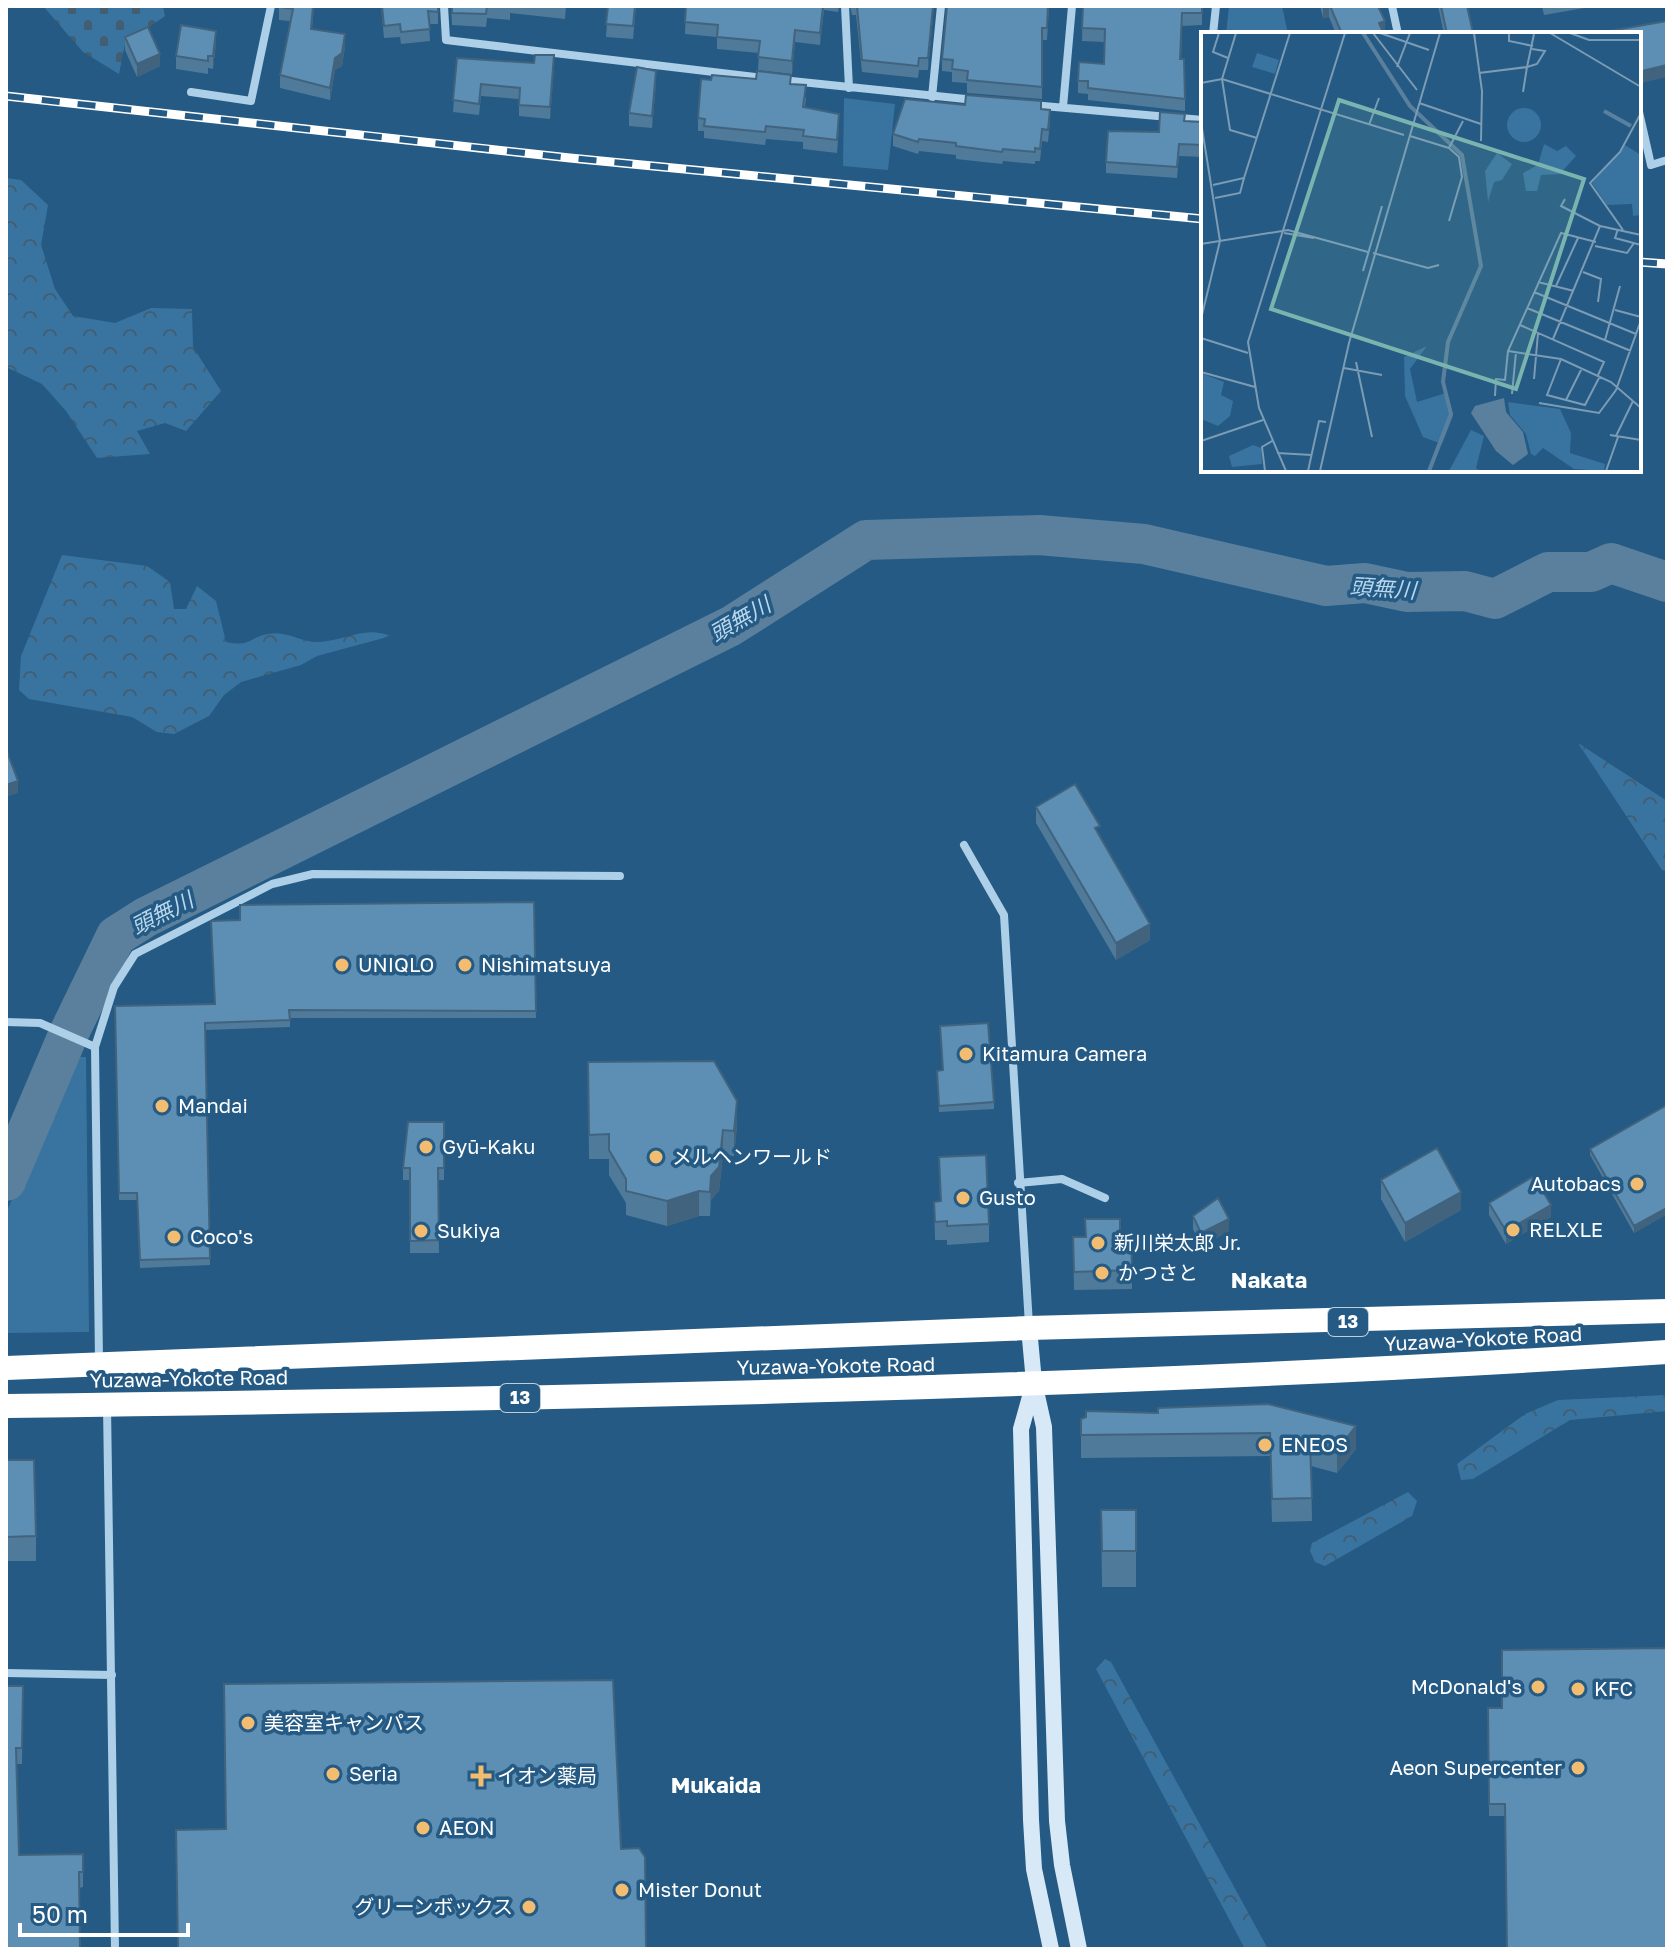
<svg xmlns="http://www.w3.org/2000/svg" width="1673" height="1955" font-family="'Golos Text','Noto Sans JP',sans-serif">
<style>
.green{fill:#3974a0}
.forest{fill:url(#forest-crowns)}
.cemetery{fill:url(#cemetery-stones)}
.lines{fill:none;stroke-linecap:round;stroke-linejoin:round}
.river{stroke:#5b809d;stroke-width:40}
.street{stroke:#adcfe8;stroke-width:8}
.secondary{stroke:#d7e9f7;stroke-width:16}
.highway{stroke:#fff;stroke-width:24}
.rail-casing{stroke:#fff;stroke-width:9}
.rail{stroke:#245a83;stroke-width:6;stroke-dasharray:18;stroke-linecap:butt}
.wall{fill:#507a9a}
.shaded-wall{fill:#41637d}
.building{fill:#5d8eb3;stroke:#41637d;stroke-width:2}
.poi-dot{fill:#f2bd71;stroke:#245a83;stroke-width:3}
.labels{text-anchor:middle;stroke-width:7;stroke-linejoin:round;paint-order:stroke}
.shield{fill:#245a83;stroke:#bdceda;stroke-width:2}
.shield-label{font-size:18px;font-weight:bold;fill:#fff}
.poi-label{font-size:20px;fill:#fff;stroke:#245a83;text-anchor:start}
.street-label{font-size:20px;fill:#fff;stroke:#245a83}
.water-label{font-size:22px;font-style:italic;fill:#b9d8ef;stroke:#245a83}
.neighbourhood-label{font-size:22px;font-weight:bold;fill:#fff;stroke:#245a83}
.inset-river{fill:none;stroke:#5b809d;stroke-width:4}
.inset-road{fill:none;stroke:#7c9cb5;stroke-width:2}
.view{fill:#7bb4af;fill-opacity:0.15;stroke:#7bb4af;stroke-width:4}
.inset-edge{fill:none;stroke:#fff;stroke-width:4}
</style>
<defs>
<pattern id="forest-crowns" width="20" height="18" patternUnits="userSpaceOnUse" patternTransform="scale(2)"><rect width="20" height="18" fill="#3974a0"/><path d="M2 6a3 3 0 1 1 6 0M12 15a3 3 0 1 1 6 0" fill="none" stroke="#435e72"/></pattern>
<pattern id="cemetery-stones" width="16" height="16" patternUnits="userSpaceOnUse" patternTransform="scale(2)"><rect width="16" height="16" fill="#3974a0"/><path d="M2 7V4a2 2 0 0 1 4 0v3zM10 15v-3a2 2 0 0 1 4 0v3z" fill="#435e72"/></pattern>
</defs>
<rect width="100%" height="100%" fill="#245a83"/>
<path class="green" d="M1229 6H1282L1288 34H1226Z
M844 98 895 104 888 170 843 166Z
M75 1057H86L89 1332 6 1333V1213Z"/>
<path class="forest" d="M6 178 21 180 48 205 41 245 55 289 73 316 115 323 151 308 192 309 193 347 221 391 186 431 165 423 137 431 150 454 97 458 66 411 42 384 6 367Z
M62 555 147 566 170 582 174 609H186L197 586 216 601 226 642C253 647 247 638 268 634 287 630 300 642 317 642 345 641 364 625 391 636L317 656 301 665 241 682 224 695 209 716 174 734 157 732 132 717 29 699 19 690 21 656Z
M1578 743 1667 801V871L1662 870Z
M1667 1395V1411L1570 1420 1473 1479 1461 1480 1457 1464 1525 1414 1558 1400Z
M1408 1492 1417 1501 1412 1516 1325 1566 1315 1562 1310 1551 1312 1543Z
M1105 1659 1111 1662 1268 1949H1245L1096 1669Z"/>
<path class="cemetery" d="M43 6H163L165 16 125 44 119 74 83 52Z"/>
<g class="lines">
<path class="river" d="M6 1181 68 1035 116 936 146 917 731 626 866 540 1039 535 1144 544 1326 586 1365 583 1407 592 1465 591 1495 599 1548 572H1591L1611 563 1667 582"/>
<path class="street" d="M444 6 446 40 764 78
M845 6 849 88
M1392 6 1398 34
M1213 34 1216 6
M782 80 975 100
M191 92 251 101 271 6
M932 97 941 6
M1032 105 1203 120
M1063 107 1072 6
M1639 112 1651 165 1667 160
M964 845 1004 915 1029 1325
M6 1022 40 1023 95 1047 99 1360
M95 1047 114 987 135 954 272 884 313 874 620 876
M1018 1183 1062 1179 1105 1198
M107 1406 115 1949
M6 1673 112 1675"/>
<path class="secondary" d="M1029 1328 1034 1382 1044 1427 1057 1821 1062 1865 1079 1949
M1033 1386 1021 1429 1031 1820 1034 1869 1051 1949"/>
<path class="highway" d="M6 1368 1029 1328 1667 1311
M6 1406C560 1399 1114 1388 1667 1352"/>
<g class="rail-casing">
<path id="rail" d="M6 96 570 158 1203 219
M1639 262 1667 264"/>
</g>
<use href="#rail" class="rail"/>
</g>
<path class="wall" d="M279 6H314L312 29 345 46 342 66 335 70 330 100 280 88V75L290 21 279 20Z
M381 6H438V24H429L430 41 401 44 400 37 384 38Z
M451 6H566L565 19 510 13V20L487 18 486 27 452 25Z
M608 6H636L633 39 606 37Z
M686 6H839L838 12 824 10 820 45 795 42 792 74 758 70 759 53 717 49V37L685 34Z
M850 6H934L928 70H919L918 78 862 72 856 15H852Z
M1049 6 1047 40H1042V99L967 93V83L952 82V72L942 71V59Z
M1083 6H1202V25L1182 26 1181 59 1185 99V111L1088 100V94L1078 93V81L1104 64V42L1082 41Z
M1320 6H1378L1385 33 1336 34 1329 17 1323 18Z
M1438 6H1467L1473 34H1444Z
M1542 6H1596L1544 15Z
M125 37 160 66 137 77 125 50Z
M216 43 213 69 208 68V74L176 69V56Z
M457 58 554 66 550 119 519 116V99L481 96 479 115 453 112Z
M656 83 652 128 629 126V113Z
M791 84 806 98 805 107 839 126 837 153 803 149V142L766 139 765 145 704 138V131H698V118Z
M965 105 1041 109 1050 122 1048 142 1042 141 1040 161H1035V164L1003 161 1002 164 956 159V155L919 151 918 154 893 146V134Z
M1185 121 1203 122V157L1179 156 1177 178 1106 173V162L1159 132Z
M1036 807 1100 836 1150 940 1116 960 1036 823Z
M534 902 536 1018H290V1027L205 1030 210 1265 140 1268 137 1200H119L115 1006 214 1004 240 920Z
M588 1062 737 1126 734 1156 723 1155 719 1191 711 1200 710 1216H699L667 1226 626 1215V1203L609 1175V1159H589Z
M943 1070 994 1102V1109L939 1112 937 1071Z
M1667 1105V1214L1634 1233 1590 1155V1149Z
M444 1122V1180H438L439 1253H410V1180H403V1168Z
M939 1157 989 1224V1242L947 1245V1240H935L934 1202 940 1201Z
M1381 1180 1461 1210 1405 1242 1381 1199Z
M1489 1203 1551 1217 1506 1244 1489 1215Z
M1193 1216 1229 1231 1201 1246 1193 1229Z
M1085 1219 1120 1235H1131L1132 1289 1074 1290 1073 1237H1085Z
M1158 1413 1356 1449 1337 1473 1311 1466 1312 1521 1272 1522 1270 1456 1081 1458V1419Z
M6 1460 36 1536V1561H6Z
M1101 1510H1136V1587H1102Z
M6 1686H23L22 1764H17L19 1855 83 1854V1887L79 1888 6 1949Z
M1488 1708H1502L1505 1816H1489Z"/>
<path class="shaded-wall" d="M823 6H824L820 45V33Z
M933 6H934L928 70V58Z
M1323 6H1329V17L1323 18Z
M1385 21V33L1383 34 1379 23Z
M795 30V42L792 74V61Z
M216 31V43L213 69V56Z
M345 34V46L342 66 335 70 330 100V88L335 58Z
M160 54V66L137 77V64Z
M554 55V66L550 119V107Z
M1667 65V77L1642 83V71Z
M1641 66V79H1639V67Z
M656 71V83L652 128V116Z
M18 781V793L6 797V785Z
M1150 924V940L1116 960V943Z
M737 1101V1126L734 1156V1131Z
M723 1130V1155L719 1191 711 1200 710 1216 711 1176Z
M699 1191V1216L667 1226V1201Z
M1461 1192V1210L1405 1242V1223Z
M1551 1205V1217L1506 1244V1231Z
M1667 1208V1214L1634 1233V1226Z
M1229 1219V1231L1201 1246V1233Z
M1356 1426V1449L1337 1473V1450Z"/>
<path class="building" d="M279 6H313L311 29 345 34 342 53 335 58 330 88 280 75 293 9 279 7Z
M382 6H438V12L428 11 430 29 401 32 400 24 384 26Z
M452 6H487L486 14 452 13Z
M608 6H635L633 26 606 24Z
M686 6H823L820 33 795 30 792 61 758 57 760 41 717 37 718 25 685 22Z
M857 6H933L928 58H919L918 66 862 60Z
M947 6H1048L1047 28H1042V87L967 80 968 71 952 69 953 60 942 59Z
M1083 6H1202V13H1182L1180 59H1184L1185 99 1088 88V81H1078L1079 62 1104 64 1105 29 1082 28Z
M1330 6H1378L1385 21 1379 23 1384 34H1342Z
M1441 6H1467L1473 33 1447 34Z
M1667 21V65L1642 71 1641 66 1639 67V34H1592Z
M181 25 216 31 213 56H208V61L176 56Z
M148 27 160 54 137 64 125 37Z
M535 55H554L550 107 519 105 520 88 481 84 479 104 453 100 457 58 534 63Z
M637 67 656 71 652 116 629 113Z
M757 71 791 75 790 84 806 85 803 107 839 114 837 140 803 136 804 130 766 126 765 132 704 126 705 119 698 118 701 79 711 80 712 75 756 79Z
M966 95 1041 101V109L1050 110 1048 130 1042 129 1040 149 1035 148V152L1003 149 1002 152 956 146V143L919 139 918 142 893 134 905 99 965 105Z
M1160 112 1185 114 1184 121 1203 122V145L1179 144 1177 167 1106 162 1108 131 1159 132Z
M6 749 18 781 6 785Z
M1075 784 1100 826 1095 828 1150 924 1116 943 1036 807Z
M534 902 536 1011 289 1010 290 1020 205 1023 210 1258 140 1260 137 1193H119L115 1006 215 1004 211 921 240 920V905Z
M988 1023 994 1102 939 1106 937 1071 943 1070 940 1026Z
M714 1061 737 1101 734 1131 723 1130 719 1167 711 1176 710 1192 699 1191 667 1201 626 1191V1179L609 1150V1134L589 1135 588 1062Z
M1667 1105V1208L1634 1226 1590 1149Z
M408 1122H444V1168H438L439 1240 410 1241V1168H403Z
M1437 1148 1461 1192 1405 1223 1381 1180Z
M986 1155 989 1224 947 1226V1221L935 1222 934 1202 941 1201 939 1157Z
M1534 1176 1551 1205 1506 1231 1489 1203Z
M1218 1198 1229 1219 1201 1233 1193 1216Z
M1085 1219H1120V1235H1131L1132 1270 1074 1272 1073 1237H1086Z
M1268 1404 1356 1426 1337 1450 1310 1443 1312 1498 1272 1499 1270 1433 1081 1435V1419L1086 1417V1411L1158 1413V1408Z
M6 1460H34L36 1536 6 1537Z
M1101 1510H1136V1551H1102Z
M1667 1648V1949H1507L1505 1804H1489L1488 1708H1502V1650Z
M613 1680 621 1849 639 1848 645 1857 646 1949H178L176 1830 226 1829 224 1684Z
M6 1686H23L22 1748H16L19 1855 83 1854V1872H79L80 1949H6Z"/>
<g class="poi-dot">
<circle cx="342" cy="965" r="8"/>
<circle cx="465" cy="965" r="8"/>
<circle cx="966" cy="1054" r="8"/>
<circle cx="162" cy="1106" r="8"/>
<circle cx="426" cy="1147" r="8"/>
<circle cx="656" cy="1157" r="8"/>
<circle cx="1637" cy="1184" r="8"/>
<circle cx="963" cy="1198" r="8"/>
<circle cx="1513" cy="1230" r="8"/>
<circle cx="421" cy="1231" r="8"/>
<circle cx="174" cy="1237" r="8"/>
<circle cx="1098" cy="1243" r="8"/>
<circle cx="1102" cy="1273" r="8"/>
<circle cx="1265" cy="1445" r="8"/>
<circle cx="1538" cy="1687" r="8"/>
<circle cx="1578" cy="1689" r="8"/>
<circle cx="248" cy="1723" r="8"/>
<circle cx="1578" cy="1768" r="8"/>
<circle cx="333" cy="1774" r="8"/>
<path d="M477 1764h8v8h8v8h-8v8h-8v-8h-8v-8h8z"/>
<circle cx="423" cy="1828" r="8"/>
<circle cx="622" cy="1890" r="8"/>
<circle cx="529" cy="1907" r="8"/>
</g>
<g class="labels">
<g class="shield">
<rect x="1328" y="1308" width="40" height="28" rx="6"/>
<rect x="500" y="1384" width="40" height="28" rx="6"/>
</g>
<g class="shield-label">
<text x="1348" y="1328">13</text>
<text x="520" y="1404">13</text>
</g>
<g class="poi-label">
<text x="358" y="972">UNIQLO</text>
<text x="481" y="972">Nishimatsuya</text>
<text x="982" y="1061">Kitamura Camera</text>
<text x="178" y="1113">Mandai</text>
<text x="442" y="1154">Gyū-Kaku</text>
<text x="672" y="1164">メルヘンワールド</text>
<text x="1621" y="1191" text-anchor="end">Autobacs</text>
<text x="979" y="1205">Gusto</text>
<text x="1529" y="1237">RELXLE</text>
<text x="437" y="1238">Sukiya</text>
<text x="190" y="1244">Coco's</text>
<text x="1114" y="1250">新川栄太郎 Jr.</text>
<text x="1118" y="1280">かつさと</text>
<text x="1281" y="1452">ENEOS</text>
<text x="1522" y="1694" text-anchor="end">McDonald's</text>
<text x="1594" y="1696">KFC</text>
<text x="264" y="1730">美容室キャンパス</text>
<text x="1562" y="1775" text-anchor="end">Aeon Supercenter</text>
<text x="349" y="1781">Seria</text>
<text x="497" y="1783">イオン薬局</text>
<text x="439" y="1835">AEON</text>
<text x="638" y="1897">Mister Donut</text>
<text x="513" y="1914" text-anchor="end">グリーンボックス</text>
</g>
<g class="street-label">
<text transform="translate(1483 1339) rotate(-3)" y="7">Yuzawa-Yokote Road</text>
<text transform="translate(836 1366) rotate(-1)" y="7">Yuzawa-Yokote Road</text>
<text transform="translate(189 1379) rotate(-1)" y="7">Yuzawa-Yokote Road</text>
</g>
<g class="water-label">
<text transform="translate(1383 588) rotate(4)" y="8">頭無川</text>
<text transform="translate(740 619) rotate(-30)" y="8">頭無川</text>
<text transform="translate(162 913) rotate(-27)" y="8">頭無川</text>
</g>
<g class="neighbourhood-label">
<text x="1269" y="1288">Nakata</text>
<text x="716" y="1793">Mukaida</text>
</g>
</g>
<g transform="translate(1201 32)">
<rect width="440" height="440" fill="#245a83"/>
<path d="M56 21 78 28 74 42 51 35ZM424 113 440 123V183L432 184 431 172 406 173 391 151ZM0 341 23 350 20 363 32 369 29 384 17 394 0 387ZM307 370 359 377 370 401 369 421 404 432 403 439 373 437 342 416 334 424 330 422 325 402 309 383ZM52 413 60 416 61 432 31 435 28 424Z" fill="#3974a0"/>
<path d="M306 93a17 17 0 1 1 34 0a17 17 0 1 1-34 0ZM343 112 356 119 365 114 375 124 359 142 340 143 336 159H325L322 141 337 133ZM425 115 440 124V149L423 141 428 135 421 125ZM296 121 311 132 301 148 293 150 287 170 284 139ZM226 314 209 337 216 370 245 361 249 370 252 384 241 412 222 405 204 364 203 325ZM270 398 283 404 275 436 279 439H248Z" fill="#3974a0"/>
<path d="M303 366 305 380 322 400 327 422 312 433 295 419 270 381 274 374Z" fill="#5b809d"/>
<path class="inset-river" d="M162 1 209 74 261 123 280 234 247 310 242 350 250 382 228 439M403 79 430 94"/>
<path class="inset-road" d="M18 1 12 20 27 26M35 1 21 47 29 98 56 106M172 1 216 58M179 1 228 18M273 1 281 59 280 109M308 1V9L332 14M349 1 440 55M369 1 388 8H440M196 35 209 1M278 41 326 35 333 2M0 51 21 47 203 103M322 60 326 35 336 32 344 19 331 17M218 71 280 92M0 90 19 209 0 287M168 93 178 66M209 104 248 116 262 89M248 116 258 125 261 145 248 189M12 153 43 146 89 1M14 166 39 161 43 146M364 167 360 174 399 194M417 197 414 206 440 213M422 198 389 151 419 120 440 81M83 201 113 206M0 212 87 198 167 220M394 214 426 221 433 211M172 221 227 236 238 233M162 239 181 174M382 240 400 247 397 270M337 250 373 259M355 254 377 206M333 260 435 302M326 276 430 319M414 278 440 285M319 293 403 330 397 343M0 306 47 321M352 307 399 194 440 203M404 308 419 254M307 319 360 327 410 350 440 376M360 327 346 363 384 373 399 344M155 330 171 405M143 336 181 343M0 340 54 355M333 347 337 301M311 362 315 320M294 364 295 347 304 348 307 319 360 201 395 210M365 368 381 336M338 371 398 381 415 358 440 288M409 403 440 408M415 404 432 369M0 409 62 388M76 421 111 423M64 439 61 415 71 409M85 439 58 376 47 310 144 1M107 439 118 389 125 390M119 439 148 311 239 1M405 439 417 405"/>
<path class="view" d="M138 68 383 147 315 357 70 277Z"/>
<rect width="440" height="440" class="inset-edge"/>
</g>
<rect width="1673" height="1955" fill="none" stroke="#ffffff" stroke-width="16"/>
<path d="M20 1923v12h168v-12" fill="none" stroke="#ffffff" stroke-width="4"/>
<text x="32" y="1923" font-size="24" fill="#ffffff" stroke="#245a83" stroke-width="6" paint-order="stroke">50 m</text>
</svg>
